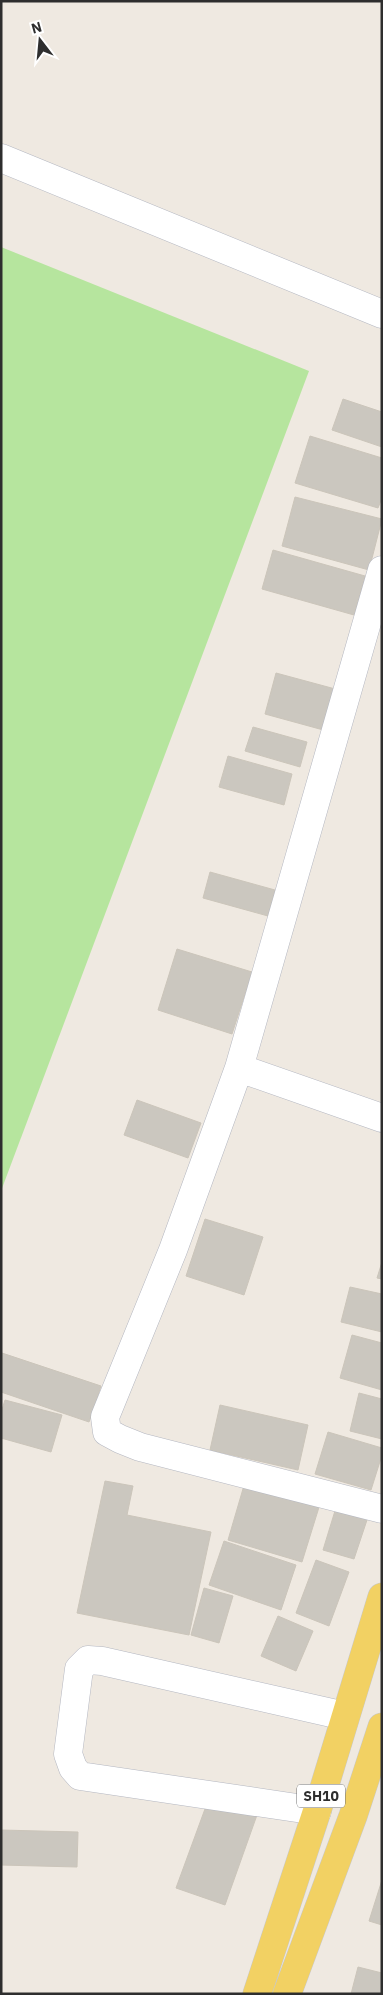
<svg xmlns="http://www.w3.org/2000/svg" width="383" height="1995" font-family="'IBM Plex Sans',sans-serif">
<style>
.green{fill:#b6e59e}
.building{fill:#cbc7bf;stroke:#cbc5ba}
.lines{fill:none;stroke-linecap:round;stroke-linejoin:round}
.minor-casing{stroke:#b4b7c1;stroke-width:29}
.primary-casing{stroke:#c9c9c9;stroke-width:29}
.minor{stroke:#fff;stroke-width:28}
.primary{stroke:#f2d163;stroke-width:28}
.labels{text-anchor:middle;stroke-width:4;stroke-linejoin:round;paint-order:stroke}
.shield{fill:#fff;stroke:#6d6d6d;stroke-width:1}
.shield-label{font-size:14px;font-weight:bold;fill:#2e2e2e}
</style>
<rect width="100%" height="100%" fill="#efe9e1"/>
<path class="green" d="M1 247 309 371 1 1191Z"/>
<path class="building" d="M343 399 382 412V447L332 430Z
M310 436 382 458V498L378 508 295 483Z
M295 497 382 519 369 570 282 546Z
M273 550 365 576 354 615 262 589Z
M276 673 339 690 327 731 265 714Z
M253 727 307 742 300 767 245 751Z
M228 756 292 774 284 805 219 787Z
M210 872 275 890 268 916 203 898Z
M177 949 252 972 232 1034 158 1010Z
M137 1100 201 1123 188 1158 124 1135Z
M205 1219 263 1237 244 1295 186 1276Z
M382 1262V1279L377 1278Z
M350 1287 382 1294V1332L341 1322Z
M352 1335 382 1343V1390L340 1378Z
M2 1353 101 1386 89 1422 1 1392Z
M359 1393 382 1399V1439L350 1431Z
M5 1400 62 1415 51 1452 1 1438V1413Z
M220 1405 308 1425 298 1470 210 1450Z
M328 1432 382 1448V1455L371 1490 315 1474Z
M105 1481 133 1486 127 1515 211 1532 189 1635 77 1613Z
M245 1482 320 1504 302 1562 228 1540Z
M338 1501 370 1511 354 1559 323 1550Z
M224 1541 296 1565 281 1610 209 1585Z
M316 1560 349 1572 329 1626 296 1613Z
M204 1588 233 1596 219 1643 191 1635Z
M278 1616 313 1631 296 1671 261 1656Z
M209 1798 257 1815 225 1905 176 1888Z
M1 1830 78 1832 77 1867 1 1865Z
M382 1880V1925L369 1921Z
M358 1967 382 1973V1994H351Z"/>
<g class="lines">
<g class="minor-casing">
<path id="minor" d="M1 158 382 314
M382 570 239 1068 173 1250 105 1417 107 1432 120 1439 140 1447 382 1509
M239 1068 382 1118
M317 1811 80 1776 73 1768 68 1754 79 1669 88 1660 102 1661 345 1716"/>
</g>
<g class="primary-casing">
<path id="primary" d="M257 1994 317 1811 382 1597
M287 1994 353 1816 382 1727"/>
</g>
<use href="#minor" class="minor"/>
<use href="#primary" class="primary"/>
</g>
<g class="labels">
<rect class="shield" x="297" y="1784.5" width="48" height="23" rx="4"/>
<g class="shield-label">
<text x="321" y="1801">SH10</text>
</g>
</g>
<rect width="383" height="1995" fill="none" stroke="#2e2e2e" stroke-width="5"/>
<g transform="translate(40 40) rotate(344)" stroke="#ffffff" stroke-width="4" paint-order="stroke">
<path d="M0-4L9 19L0 12L-9 19Z" fill="#2e2e2e"/>
<text y="-8" font-size="14" font-weight="bold" text-anchor="middle" fill="#2e2e2e">N</text>
</g>
</svg>
